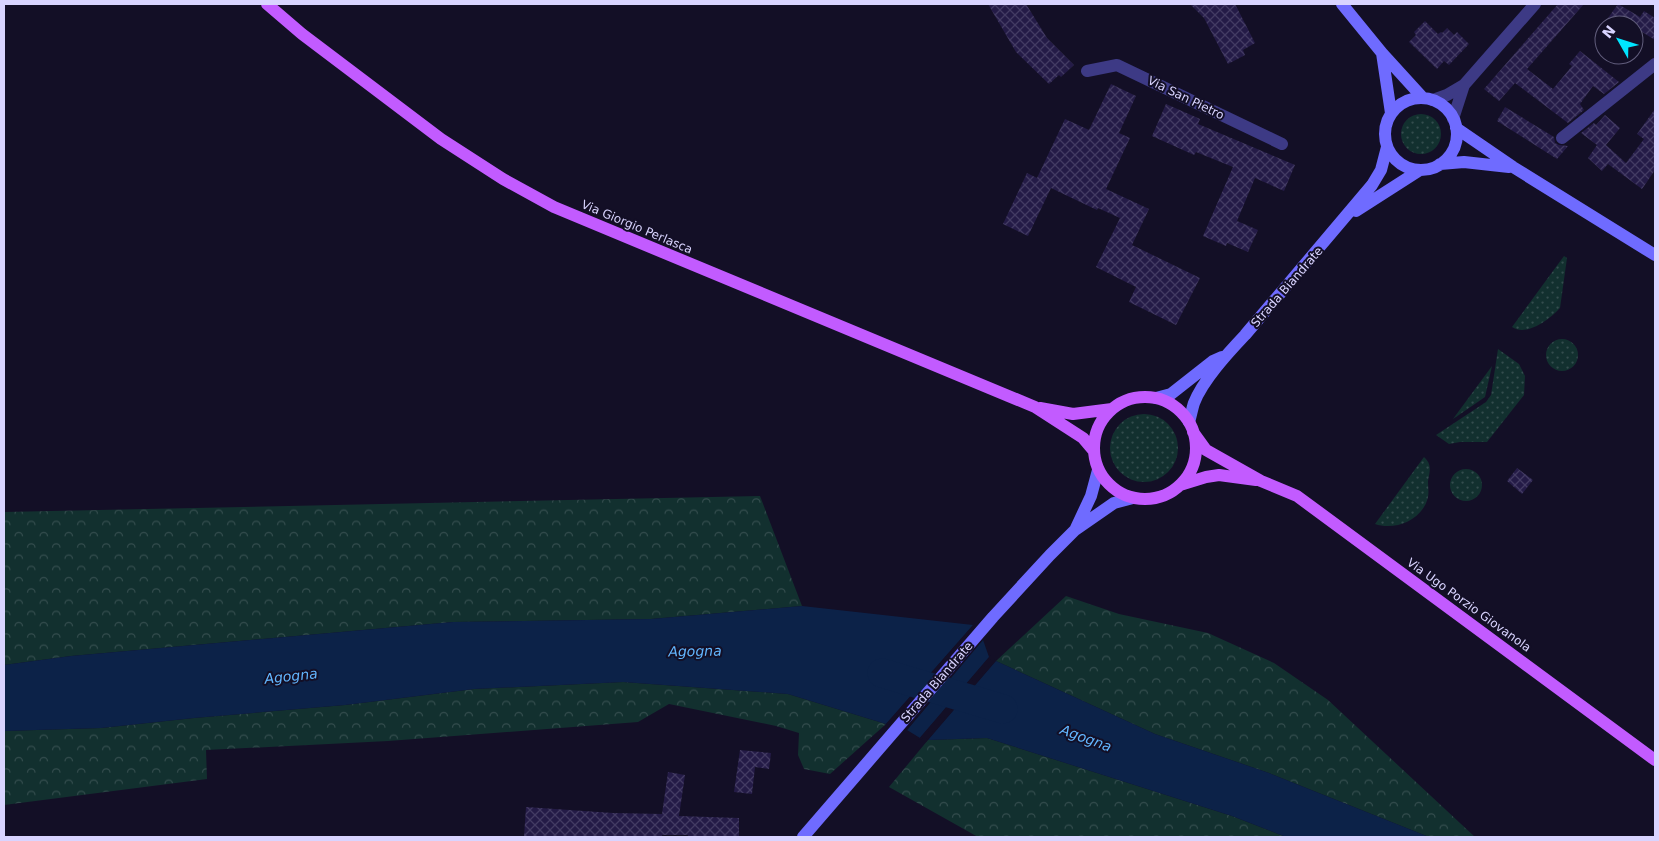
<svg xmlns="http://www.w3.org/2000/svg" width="1659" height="841" font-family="'DejaVu Sans',sans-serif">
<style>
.grass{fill:url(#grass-dots)}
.forest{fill:url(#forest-crowns)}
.water{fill:#0c2248}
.pier{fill:#130f26}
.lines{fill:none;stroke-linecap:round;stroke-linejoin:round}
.river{stroke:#0c2248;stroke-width:29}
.building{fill:url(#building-cross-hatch)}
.street{stroke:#3d3a85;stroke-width:12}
.secondary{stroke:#6f6bff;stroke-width:12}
.primary{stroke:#c25bff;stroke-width:12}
.labels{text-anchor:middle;stroke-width:4;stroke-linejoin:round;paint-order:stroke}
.street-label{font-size:12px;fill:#d9d4ff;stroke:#130f26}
.water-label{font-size:14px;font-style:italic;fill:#62b6ff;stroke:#130f26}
</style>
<defs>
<pattern id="grass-dots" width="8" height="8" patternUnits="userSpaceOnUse" patternTransform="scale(1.25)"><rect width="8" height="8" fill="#12302f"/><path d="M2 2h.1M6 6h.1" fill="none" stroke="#344d4e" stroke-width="1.8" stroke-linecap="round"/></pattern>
<pattern id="forest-crowns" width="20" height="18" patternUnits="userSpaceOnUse" patternTransform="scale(1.25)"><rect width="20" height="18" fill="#12302f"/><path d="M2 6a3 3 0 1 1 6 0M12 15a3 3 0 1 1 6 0" fill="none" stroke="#344d4e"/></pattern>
<pattern id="building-cross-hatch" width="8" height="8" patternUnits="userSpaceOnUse" patternTransform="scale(1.25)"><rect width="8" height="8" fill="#241b47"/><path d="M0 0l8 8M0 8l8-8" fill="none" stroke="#433b63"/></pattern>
</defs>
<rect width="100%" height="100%" fill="#130f26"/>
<path class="grass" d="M1401 134a20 20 0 1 1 40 0a20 20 0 1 1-40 0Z
M1564 256 1567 258 1560 308C1550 319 1527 337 1512 327Z
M1546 355a16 16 0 1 1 32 0a16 16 0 1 1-32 0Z
M1498 349 1519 364 1525 376 1524 395 1487 442H1460L1449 444 1436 435 1486 402 1491 395Z
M1492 366 1485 397 1453 419Z
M1110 448a34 34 0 1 1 68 0a34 34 0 1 1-68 0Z
M1424 457C1432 464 1430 471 1428 481 1428 487 1429 492 1428 497 1423 520 1395 531 1375 524Z
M1450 485a16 16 0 1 1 32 0a16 16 0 1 1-32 0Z"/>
<path class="forest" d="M760 496 802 606 651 619 453 622 71 656 4 665V512Z
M1066 596 1119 614 1208 633 1274 663 1328 700 1475 837H1429L1269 773 1155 734 996 661Z
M623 682 788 694 886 724 830 774 804 769 798 755 799 733 776 726 669 704 638 722 388 741 206 750 207 779 4 805V731L101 728 194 718 345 705 474 689Z
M987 738 1232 816 1286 837H978L889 787 928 740Z"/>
<path class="water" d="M802 606 973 625 886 724 788 694 623 682 474 689 345 705 194 718 101 728 4 731V665L71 656 453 622 651 619Z
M983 640 989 657 920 738 907 730Z
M996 661 1155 734 1269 773 1429 837H1286L1232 816 987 738 928 740Z"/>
<path class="pier" d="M975 623V627L889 725 886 724Z
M982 638H984L907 730 904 729Z
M991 655V659L922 739 918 740Z
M995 659H997L926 742V739Z"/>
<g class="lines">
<path class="river" d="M882 673 1003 709"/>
</g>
<path class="building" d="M988 4H1026L1047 38 1074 65 1061 77 1059 75 1049 84 1016 52Z
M1190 4H1235L1255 43 1243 50 1245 55 1228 64 1204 18Z
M1558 4H1584L1527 69 1553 89 1572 66 1569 64 1580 51 1619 82 1604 94 1593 86 1580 104 1584 110 1568 123 1515 83 1499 101 1484 89Z
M1618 4 1640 17 1644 11 1655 18V40L1634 27 1635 25H1603Z
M1425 21 1438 34 1441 32 1442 33 1447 28 1454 35 1457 32 1469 44 1449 65 1444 61 1437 69 1409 42 1416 35 1414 32Z
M1111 84 1136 96 1119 133 1130 138 1106 189 1149 209 1132 245 1200 278 1176 325 1129 302 1136 287 1096 267 1120 218 1098 208 1097 210 1051 188 1028 236 1003 224 1027 173 1037 178 1065 119 1089 130Z
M1166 104 1200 119 1198 124 1295 165 1284 191 1255 178 1237 221 1258 230 1248 252 1227 243 1226 246 1203 236 1233 167 1196 152 1194 155 1152 136Z
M1505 107 1554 137 1555 143 1559 145 1568 146 1557 159 1497 121Z
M1655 109V170L1642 189 1608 164 1602 171 1588 158 1597 145 1581 133 1594 123 1596 125 1605 115 1620 128 1606 145 1626 163 1644 139 1637 134Z
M1517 468 1533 480 1522 494 1507 481Z
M740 750 771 753 769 769 755 767 752 794 734 792Z
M668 772 685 775 679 816 739 818V837H688V835H662V837H524L526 807 613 813 662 814Z"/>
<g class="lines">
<path class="street" d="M1087 71 1117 65 1282 144
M1433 100 1447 95 1464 85 1535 4
M1453 119 1464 85
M1562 138 1655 64"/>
<path class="secondary" d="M1342 4 1382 53 1423 98
M1382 53 1391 113
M1385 134a36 36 0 1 1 72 0a36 36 0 1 1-72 0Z
M1456 128 1513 167 1655 255
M1440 164 1464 162 1509 167
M1356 211 1420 170
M1156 398 1171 394 1213 361 1222 357
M1189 422C1191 416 1192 409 1194 403 1203 380 1228 353 1245 335L1372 185 1381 170 1387 147
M1076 528 1091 496 1098 470
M803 837 993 617 1050 555 1075 530 1114 503 1133 498"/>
<path class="primary" d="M267 4 302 34 441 139 503 179 554 207 1035 407 1083 438 1094 451
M1094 448a51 51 0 1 1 102 0a51 51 0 1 1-102 0Z
M1040 408 1073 414 1112 409
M1193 432 1206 450 1261 481 1297 496 1655 760
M1180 485 1206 477 1219 475 1256 480"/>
</g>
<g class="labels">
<g class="street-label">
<text transform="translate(1186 98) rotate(26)" y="4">Via San Pietro</text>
<text transform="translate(637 227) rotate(23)" y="4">Via Giorgio Perlasca</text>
<text transform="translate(1287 287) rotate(-49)" y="4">Strada Biandrate</text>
<text transform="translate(1469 605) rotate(36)" y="4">Via Ugo Porzio Giovanola</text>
<text transform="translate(937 682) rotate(-49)" y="4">Strada Biandrate</text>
</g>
<g class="water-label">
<text transform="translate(695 651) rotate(-1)" y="5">Agogna</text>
<text transform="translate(291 676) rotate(-6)" y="5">Agogna</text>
<text transform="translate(1086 738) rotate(20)" y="5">Agogna</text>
</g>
</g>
<rect width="1659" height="841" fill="none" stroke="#d9d4ff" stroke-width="10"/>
<g transform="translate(1619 40) rotate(309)"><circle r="24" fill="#130f26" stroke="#625e7d"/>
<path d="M0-4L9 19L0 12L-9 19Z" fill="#00e5ff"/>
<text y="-8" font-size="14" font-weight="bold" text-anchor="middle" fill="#d9d4ff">N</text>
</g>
</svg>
